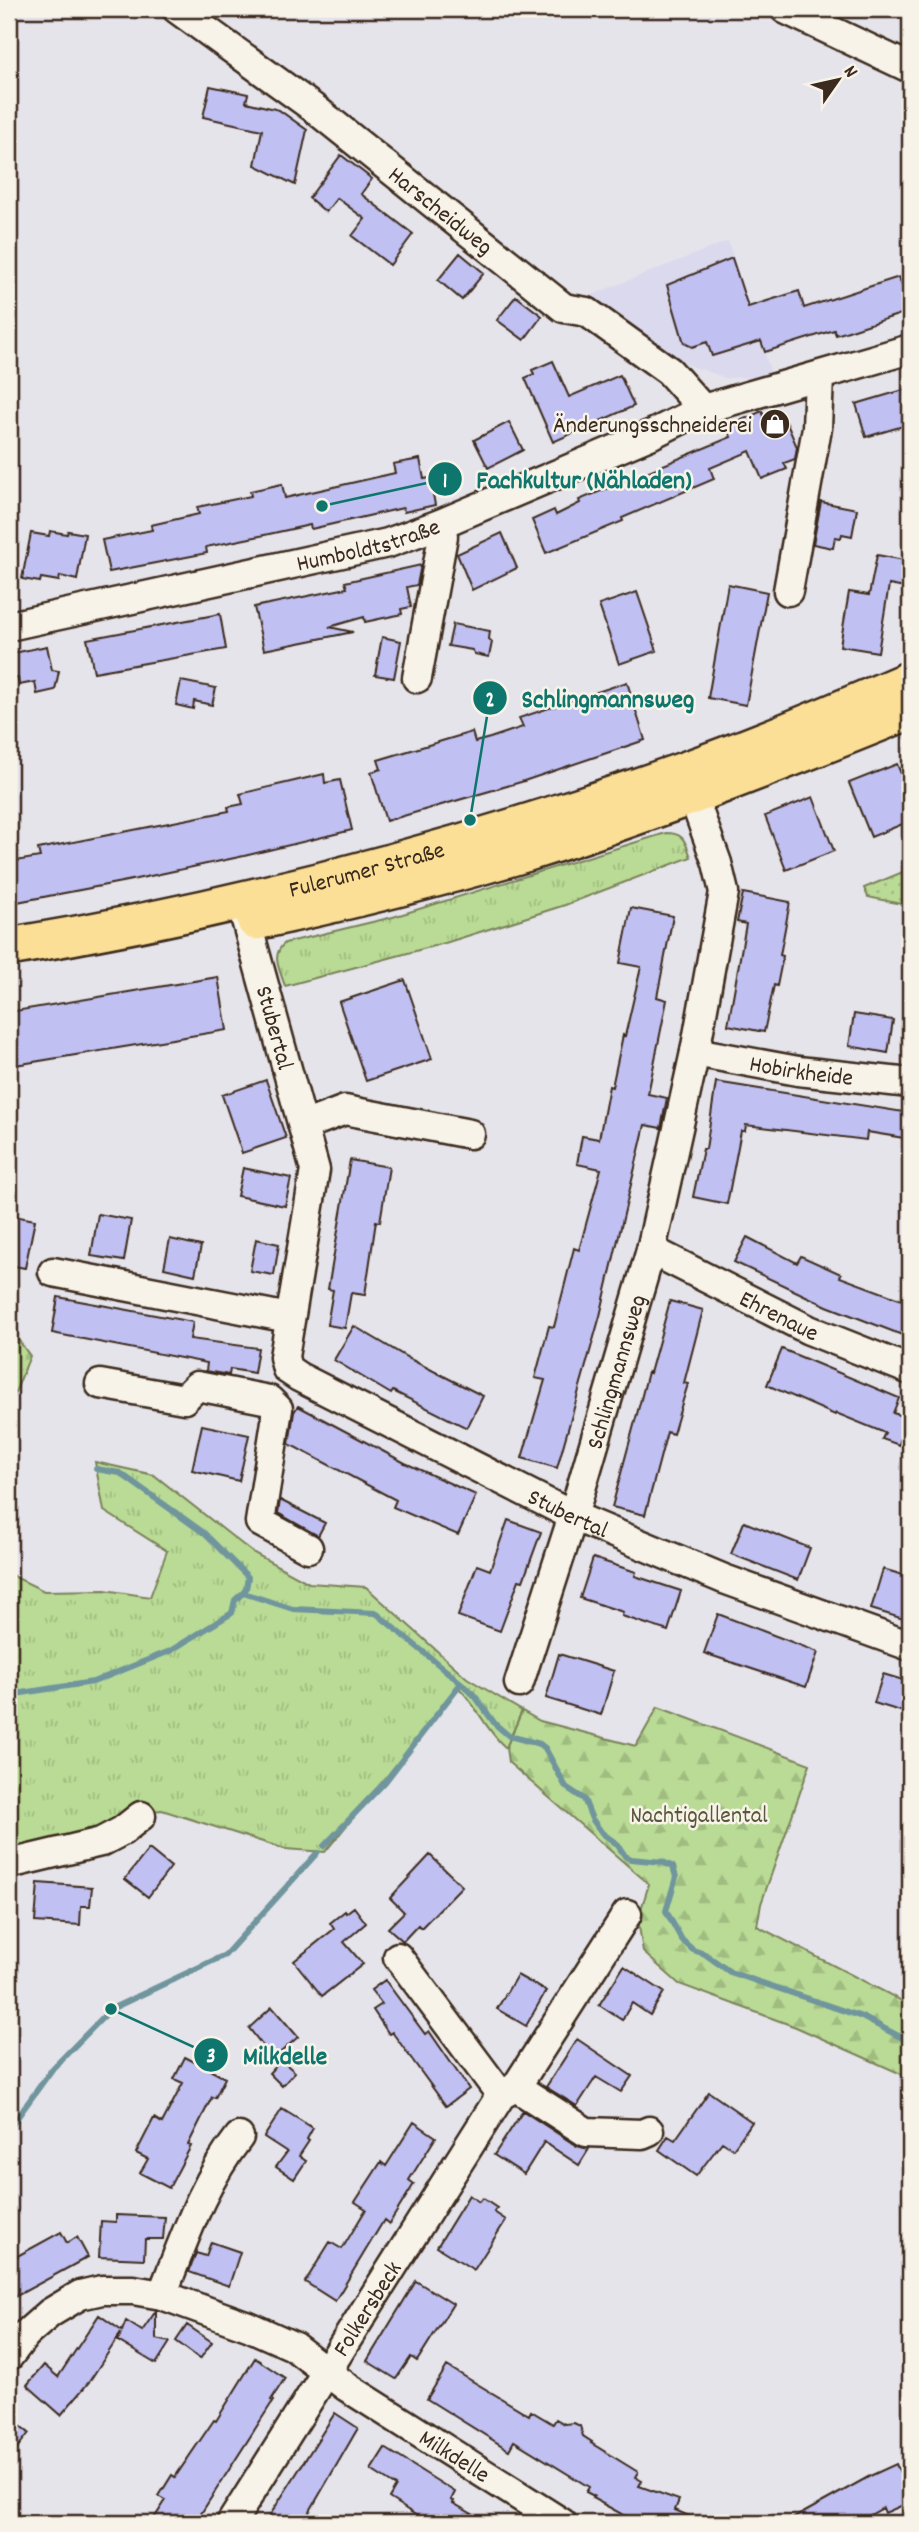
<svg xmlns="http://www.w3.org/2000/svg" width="919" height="2532" font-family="Dekko,sans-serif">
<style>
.built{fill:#dbd9ed}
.grass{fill:url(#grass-tufts);stroke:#7a825a;stroke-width:2}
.forest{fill:url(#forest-firs);stroke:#7a825a;stroke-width:2}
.park{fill:url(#park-dots);stroke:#7a825a;stroke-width:2}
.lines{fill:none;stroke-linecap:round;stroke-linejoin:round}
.stream{stroke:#6f959d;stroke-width:6}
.building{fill:#c0c0f2;stroke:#3b2a1e;stroke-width:2}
.minor-casing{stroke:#3b2a1e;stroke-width:33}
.major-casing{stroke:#3b2a1e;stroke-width:42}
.minor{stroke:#f7f3e8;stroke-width:28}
.major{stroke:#fbdf96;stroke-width:37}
.labels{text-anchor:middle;stroke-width:5;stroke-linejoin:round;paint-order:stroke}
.street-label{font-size:24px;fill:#3b2a1e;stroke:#f7f3e8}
.poi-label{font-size:24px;fill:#3b2a1e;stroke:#f7f3e8;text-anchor:end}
.park-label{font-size:24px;fill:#5a563c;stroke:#f7f3e8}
.leader{fill:none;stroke:#0f766e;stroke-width:2.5}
.callout-dot{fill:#0f766e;stroke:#f7f3e8;stroke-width:2.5}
.mark-label{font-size:21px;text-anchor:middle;font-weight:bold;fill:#fff}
.callout-label{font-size:26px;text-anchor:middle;font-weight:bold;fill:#0f766e;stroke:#f7f3e8;stroke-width:5;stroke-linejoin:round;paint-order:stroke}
</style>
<defs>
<pattern id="grass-tufts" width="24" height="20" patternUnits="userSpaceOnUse" patternTransform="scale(1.75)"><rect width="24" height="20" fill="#b9db95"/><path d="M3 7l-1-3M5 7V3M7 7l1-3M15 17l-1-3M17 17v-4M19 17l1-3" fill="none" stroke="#a0bc80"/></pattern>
<pattern id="forest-firs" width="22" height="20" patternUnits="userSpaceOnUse" patternTransform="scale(1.75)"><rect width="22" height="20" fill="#b9db95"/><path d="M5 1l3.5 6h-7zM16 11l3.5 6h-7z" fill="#a0bc80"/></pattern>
<pattern id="park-dots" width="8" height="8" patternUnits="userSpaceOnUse" patternTransform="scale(1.75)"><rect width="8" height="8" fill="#b9db95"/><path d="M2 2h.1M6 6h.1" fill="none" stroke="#a0bc80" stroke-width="1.8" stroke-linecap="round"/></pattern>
</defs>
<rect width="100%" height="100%" fill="#e6e4eb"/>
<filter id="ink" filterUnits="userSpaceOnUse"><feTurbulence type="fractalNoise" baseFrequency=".0143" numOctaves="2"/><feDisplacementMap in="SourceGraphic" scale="14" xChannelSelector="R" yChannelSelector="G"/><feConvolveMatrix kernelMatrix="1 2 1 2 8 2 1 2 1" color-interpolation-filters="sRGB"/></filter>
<g filter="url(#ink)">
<path class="built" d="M728 241 771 373 754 377 726 378 686 364 589 296Z"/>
<path class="grass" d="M666 833C685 833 685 842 691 857L565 905 445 943 285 986C280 970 270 955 285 943L393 917Z
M95 1462 154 1475 252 1552 309 1583 366 1587 467 1678 522 1711 506 1748C486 1731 478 1707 459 1688L325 1852 285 1849 162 1810 152 1811 124 1824 9 1857V1574L44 1591 105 1590 150 1597 167 1551 104 1511Z"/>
<path class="forest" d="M9 1327 30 1356 10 1405 9 1403Z
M658 1707 810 1764 761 1904 757 1926 910 2005V2078L796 2027 679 1984 643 1952 638 1919 649 1884 508 1762 506 1748 522 1711 540 1721 636 1746Z"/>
<path class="park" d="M910 869V906L868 897 864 888Z"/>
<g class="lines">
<path class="stream" d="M96 1469 120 1473 204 1533 248 1577 246 1589 243 1593 293 1609 376 1613 461 1683 475 1696 495 1724 509 1736 540 1744 545 1748 566 1787 584 1799 592 1819 602 1833 617 1844 625 1856 631 1859 663 1862 673 1867 676 1877 666 1911 682 1940 693 1950 705 1954 730 1972 862 2017 910 2042
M9 1695 93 1682 170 1651 232 1613 235 1600 243 1593
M324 1846 385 1782 461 1683
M9 2129 53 2068 111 2009 225 1955 317 1853"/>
</g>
<path class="building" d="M210 86 248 94 246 102 279 110 307 130 295 185 255 165 262 130 203 117Z
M341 155 372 179 361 194 413 234 390 265 352 236 365 219 337 198 326 212 309 198Z
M460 253 484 273 462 300 438 280Z
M732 258 748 307 799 291 804 308 899 277 910 311 836 335 834 330 765 352 761 341 712 356 707 342 692 347 684 343 667 285Z
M516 296 542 316 524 340 497 320Z
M553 361 569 397 620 375 634 406 553 442 525 378 534 374 532 370Z
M910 388V424L866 437 856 404Z
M762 411 768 427 785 419 797 447 795 459 784 463 787 469 762 479 750 451 710 468 714 479 622 518 623 521 546 553 532 520 554 510 556 515 580 503 579 500 731 437 726 427Z
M509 422 523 450 488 468 474 440Z
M420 459 424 479 430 478 435 505 404 512 403 508 311 529 310 525 260 536 206 547 207 553 109 572 102 540 152 530 151 525 199 514 197 507 251 496 250 491 282 484 285 498 395 473 393 464Z
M821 502 857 509 852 536 842 534 841 538 835 537 833 548 813 544Z
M50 531 67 534 68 531 85 534 77 580 60 576 59 581 41 578 40 582 22 579 31 533 49 536Z
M502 533 517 568 472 590 457 554Z
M877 555 910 561V589L889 585 878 652 840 646 849 592 869 595Z
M421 565 417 585 407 587 411 607 401 609 402 614 365 622 364 617 329 627 353 632 264 650 254 607 347 588 345 582Z
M728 584 767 592 746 705 708 698Z
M637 592 657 651 619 664 599 605Z
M220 614 226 649 94 672 87 639Z
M453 624 490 631 489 639 492 642 489 657 475 654 472 650 448 646Z
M382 637 401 641 394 678 375 675Z
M47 646 52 670 59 671 55 690 37 694 35 682 19 685 18 678 9 680V654Z
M181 681 216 688 212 705 194 701 193 709 176 705Z
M627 682 645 740 521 782 386 821 371 772 381 769 378 760 472 732 475 742 490 738 523 727 519 718Z
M897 764 910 795V821L871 837 849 783Z
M324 774 325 783 340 780 352 830 244 856 127 881 17 902 16 898 9 899V862L40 857 38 849 229 811 228 807 243 804 240 794Z
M813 797 834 851 786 870 765 816Z
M743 893 790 902 780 955 783 956 777 986 774 985 764 1032 728 1025 746 924 737 922Z
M631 908 673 916 657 997 667 1000 648 1094 667 1098 661 1128 645 1125 600 1316 557 1468 522 1458 545 1380 535 1378 549 1326 554 1327 574 1248 579 1250 601 1169 577 1164 582 1136 599 1139 609 1086 612 1087 623 1035 625 1036 641 967 620 963Z
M218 977 227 1030 9 1066V1012Z
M405 980 432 1059 366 1081 339 1002Z
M854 1014 893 1020 888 1053 849 1046Z
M266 1080 286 1138 242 1153 222 1095Z
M716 1082 910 1113V1139L867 1132 866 1140 746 1125 745 1131H741L727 1204 693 1197 703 1149H706Z
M350 1160 389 1167 380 1222 376 1221 365 1295 351 1293 345 1328 327 1325 333 1290 328 1289Z
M243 1168 291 1178 285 1206 237 1196Z
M98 1214 131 1220 124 1261 91 1256Z
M9 1215 35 1220 25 1268 9 1265Z
M747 1237 797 1263 801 1256 841 1274 840 1277 910 1303V1338L827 1306 734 1262Z
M170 1239 201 1246 195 1275 164 1268Z
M256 1239 279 1244 274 1275 250 1271Z
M58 1297 193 1322 190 1339 258 1348 254 1373 230 1369 229 1375 206 1371 207 1363 52 1333Z
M670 1301 703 1310 684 1383 688 1384 680 1410 673 1434 667 1432 645 1515 612 1507 641 1399 648 1372 650 1373Z
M354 1326 410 1359 483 1396 467 1428 393 1391 391 1394 334 1360Z
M782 1349 899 1398 893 1413 906 1417 899 1445 882 1439 885 1433 836 1413 835 1415 767 1385Z
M298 1406 405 1463 476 1495 458 1535 393 1507 396 1500 289 1444 294 1412Z
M202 1425 249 1435 239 1481 192 1470Z
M280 1500 325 1523 318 1536 278 1513Z
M508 1520 541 1532 523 1581 519 1580 500 1631 458 1616 477 1565 490 1570Z
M744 1522 810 1548 798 1580 731 1554Z
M593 1558 636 1572 635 1576 681 1591 668 1631 622 1616 623 1612 580 1598Z
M883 1569 910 1577V1621L871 1609Z
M718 1614 818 1652 806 1687 704 1653Z
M559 1654 614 1671 601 1715 546 1698Z
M883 1674 910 1682V1714L874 1703Z
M149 1849 171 1867 148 1897 125 1879Z
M430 1855 462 1886 421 1928 418 1925 403 1941 388 1928 404 1912 390 1898Z
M38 1883 92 1887 90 1906H81L80 1925 35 1922Z
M354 1907 366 1923 344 1942 363 1964 322 1996 294 1961 334 1929 330 1923 345 1911 346 1913Z
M624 1966 664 1992 650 2015 632 2003 622 2020 599 2005Z
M517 1975 546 1991 526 2026 497 2009Z
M385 1980 425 2034 429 2031 469 2089 446 2106 392 2032 389 2034 373 2010 382 2004 371 1990Z
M272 2007 298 2037 273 2059 249 2028Z
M577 2039 632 2076 621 2092 596 2077 577 2106 546 2087Z
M185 2057 225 2078 215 2098 212 2097 188 2145 191 2146 169 2188 140 2173 148 2159 136 2153 154 2118 162 2123 183 2083 174 2079Z
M281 2060 295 2072 282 2086 269 2073Z
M709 2092 752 2122 733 2149 722 2142 696 2176 659 2150 668 2136 675 2140Z
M282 2109 313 2128 307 2139 309 2141 299 2156 306 2161 294 2179 276 2167 287 2152 264 2137Z
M523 2111 577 2146 589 2149 579 2165 544 2142 524 2174 494 2155Z
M414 2122 436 2137 409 2180 414 2184 389 2224 384 2220 335 2301 305 2282 330 2242 342 2249 366 2209 355 2202 381 2162 386 2166Z
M469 2195 479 2202 482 2198 497 2208 494 2212 506 2220 474 2270 437 2247Z
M116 2215 165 2217 163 2239H145L144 2259 99 2257 101 2221 116 2222Z
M61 2232 67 2243 77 2237 88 2257 9 2300V2274L15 2271 10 2260Z
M211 2242 240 2252 229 2286 189 2272 196 2253 206 2256Z
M416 2281 453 2304 417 2361 411 2357 396 2379 367 2361Z
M156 2311V2339L170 2342 156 2364 118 2341 121 2333 89 2382 61 2415 27 2385 44 2365 58 2377 99 2315 122 2331 126 2321 142 2331Z
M187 2325 212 2342 200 2359 176 2341Z
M255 2358 285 2378 271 2400 273 2401 195 2523H151L166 2500 159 2496 172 2475 175 2477 214 2420 216 2421Z
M447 2366 529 2415 531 2411 553 2424 556 2419 565 2424 574 2423 580 2426 583 2436 592 2442 591 2443 638 2472 635 2477 642 2481 639 2486 679 2500 675 2510 705 2523H638L592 2498 594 2496 586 2492 589 2487 514 2441 509 2450 427 2399Z
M335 2413 358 2428 303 2523H265Z
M9 2417 29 2433 9 2458Z
M385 2448 455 2492 451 2500 454 2501 453 2503 488 2523H428L389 2498 396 2486 371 2470Z
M896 2464 910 2496V2502L885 2513 883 2508 856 2523H785L870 2476Z"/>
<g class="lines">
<g class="minor-casing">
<g id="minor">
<path id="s1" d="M177 9 315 109 564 308 587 312 669 371 703 409"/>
<path d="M785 9 910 68"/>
<path d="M788 591 817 428 819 376"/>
<path id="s2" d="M9 626 388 543 440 524 652 434 703 409 910 349"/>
<path d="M417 678 443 536 440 524"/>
<path id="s3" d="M241 902 315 1170 284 1357 287 1369 299 1377 573 1516 724 1579 910 1646"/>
<path id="s4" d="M695 1052 798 1071 910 1083"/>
<path d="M303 1126 345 1110 470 1134"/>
<path id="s5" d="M651 1250 809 1330 910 1370"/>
<path d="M53 1272 289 1318"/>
<path d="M100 1384 184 1399 197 1386 269 1400 278 1409 260 1522 308 1548"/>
<path id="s6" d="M519 1683 573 1516 651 1250 695 1052 724 892 717 863 686 777"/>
<path d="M9 1864 101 1842 122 1831 141 1816"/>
<path d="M398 1957 501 2095"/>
<path d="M516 2087 586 2132 642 2134 649 2131"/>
<path d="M162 2295C184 2240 202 2184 239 2137"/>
<path id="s7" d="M9 2356 26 2334 50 2313 80 2295 102 2290H133L162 2295 248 2326 293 2346 347 2387 562 2523"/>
<path id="s8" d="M231 2523 501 2095 516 2087 627 1914"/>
</g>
</g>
<g class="major-casing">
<g id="major">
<path d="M256 921C348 901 438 879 528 852 658 811 784 761 910 710"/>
<path id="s9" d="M9 947C237 909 466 848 684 771 761 744 836 712 910 680"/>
</g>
</g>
<use href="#minor" class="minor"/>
<use href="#major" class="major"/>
</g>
</g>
<defs>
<g id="shop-disc" transform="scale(1.575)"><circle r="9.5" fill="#3b2a1e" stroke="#f7f3e8"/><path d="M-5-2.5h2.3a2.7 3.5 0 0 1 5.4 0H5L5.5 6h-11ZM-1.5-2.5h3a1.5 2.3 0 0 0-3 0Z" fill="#fff"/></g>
</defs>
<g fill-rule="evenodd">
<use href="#shop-disc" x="775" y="424"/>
</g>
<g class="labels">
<g class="street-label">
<text dy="8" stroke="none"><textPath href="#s1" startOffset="332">Harscheidweg</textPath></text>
<text dy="8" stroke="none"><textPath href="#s2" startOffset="368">Humboldtstraße</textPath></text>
<text dy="8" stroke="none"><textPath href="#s9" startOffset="366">Fulerumer Straße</textPath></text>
<text dy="8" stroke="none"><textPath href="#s3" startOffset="130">Stubertal</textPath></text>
<text dy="8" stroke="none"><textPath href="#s4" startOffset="108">Hobirkheide</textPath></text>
<text dy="8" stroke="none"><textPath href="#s5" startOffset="144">Ehrenaue</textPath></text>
<text dy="8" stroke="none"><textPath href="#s6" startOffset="326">Schlingmannsweg</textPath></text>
<text dy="8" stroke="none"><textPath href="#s3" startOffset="796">Stubertal</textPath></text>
<text dy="8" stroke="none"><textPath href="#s8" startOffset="254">Folkersbeck</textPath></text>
<text dy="8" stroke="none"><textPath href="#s7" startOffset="514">Milkdelle</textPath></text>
</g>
<g class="poi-label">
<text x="752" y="432">Änderungsschneiderei</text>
</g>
<g class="park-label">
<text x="699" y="1822">Nachtigallental</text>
</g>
</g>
<path class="leader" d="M322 506L445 479M470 820L490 698M111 2009L211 2055"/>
<g class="callout-dot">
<circle cx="322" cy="506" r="7"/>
<circle cx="470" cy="820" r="7"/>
<circle cx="111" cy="2009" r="7"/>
<circle cx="445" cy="479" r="18"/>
<circle cx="490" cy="698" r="18"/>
<circle cx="211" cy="2055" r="18"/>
</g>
<g class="mark-label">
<text x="445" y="487">1</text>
<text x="490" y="706">2</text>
<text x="211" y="2062">3</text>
</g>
<g class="callout-label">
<text x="584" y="488">Fachkultur (Nähladen)</text>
<text x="608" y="707">Schlingmannsweg</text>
<text x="285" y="2064">Milkdelle</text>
</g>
<rect width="919" height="2532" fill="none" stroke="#f7f3e8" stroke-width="35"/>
<rect x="18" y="18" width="884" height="2497" fill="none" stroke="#3b2a1e" stroke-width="2.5" filter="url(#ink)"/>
<g transform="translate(838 80) rotate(56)" stroke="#f7f3e8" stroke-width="5" paint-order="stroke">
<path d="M0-5L12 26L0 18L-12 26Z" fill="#3b2a1e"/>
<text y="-10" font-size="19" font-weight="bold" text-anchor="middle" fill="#3b2a1e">N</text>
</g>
</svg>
